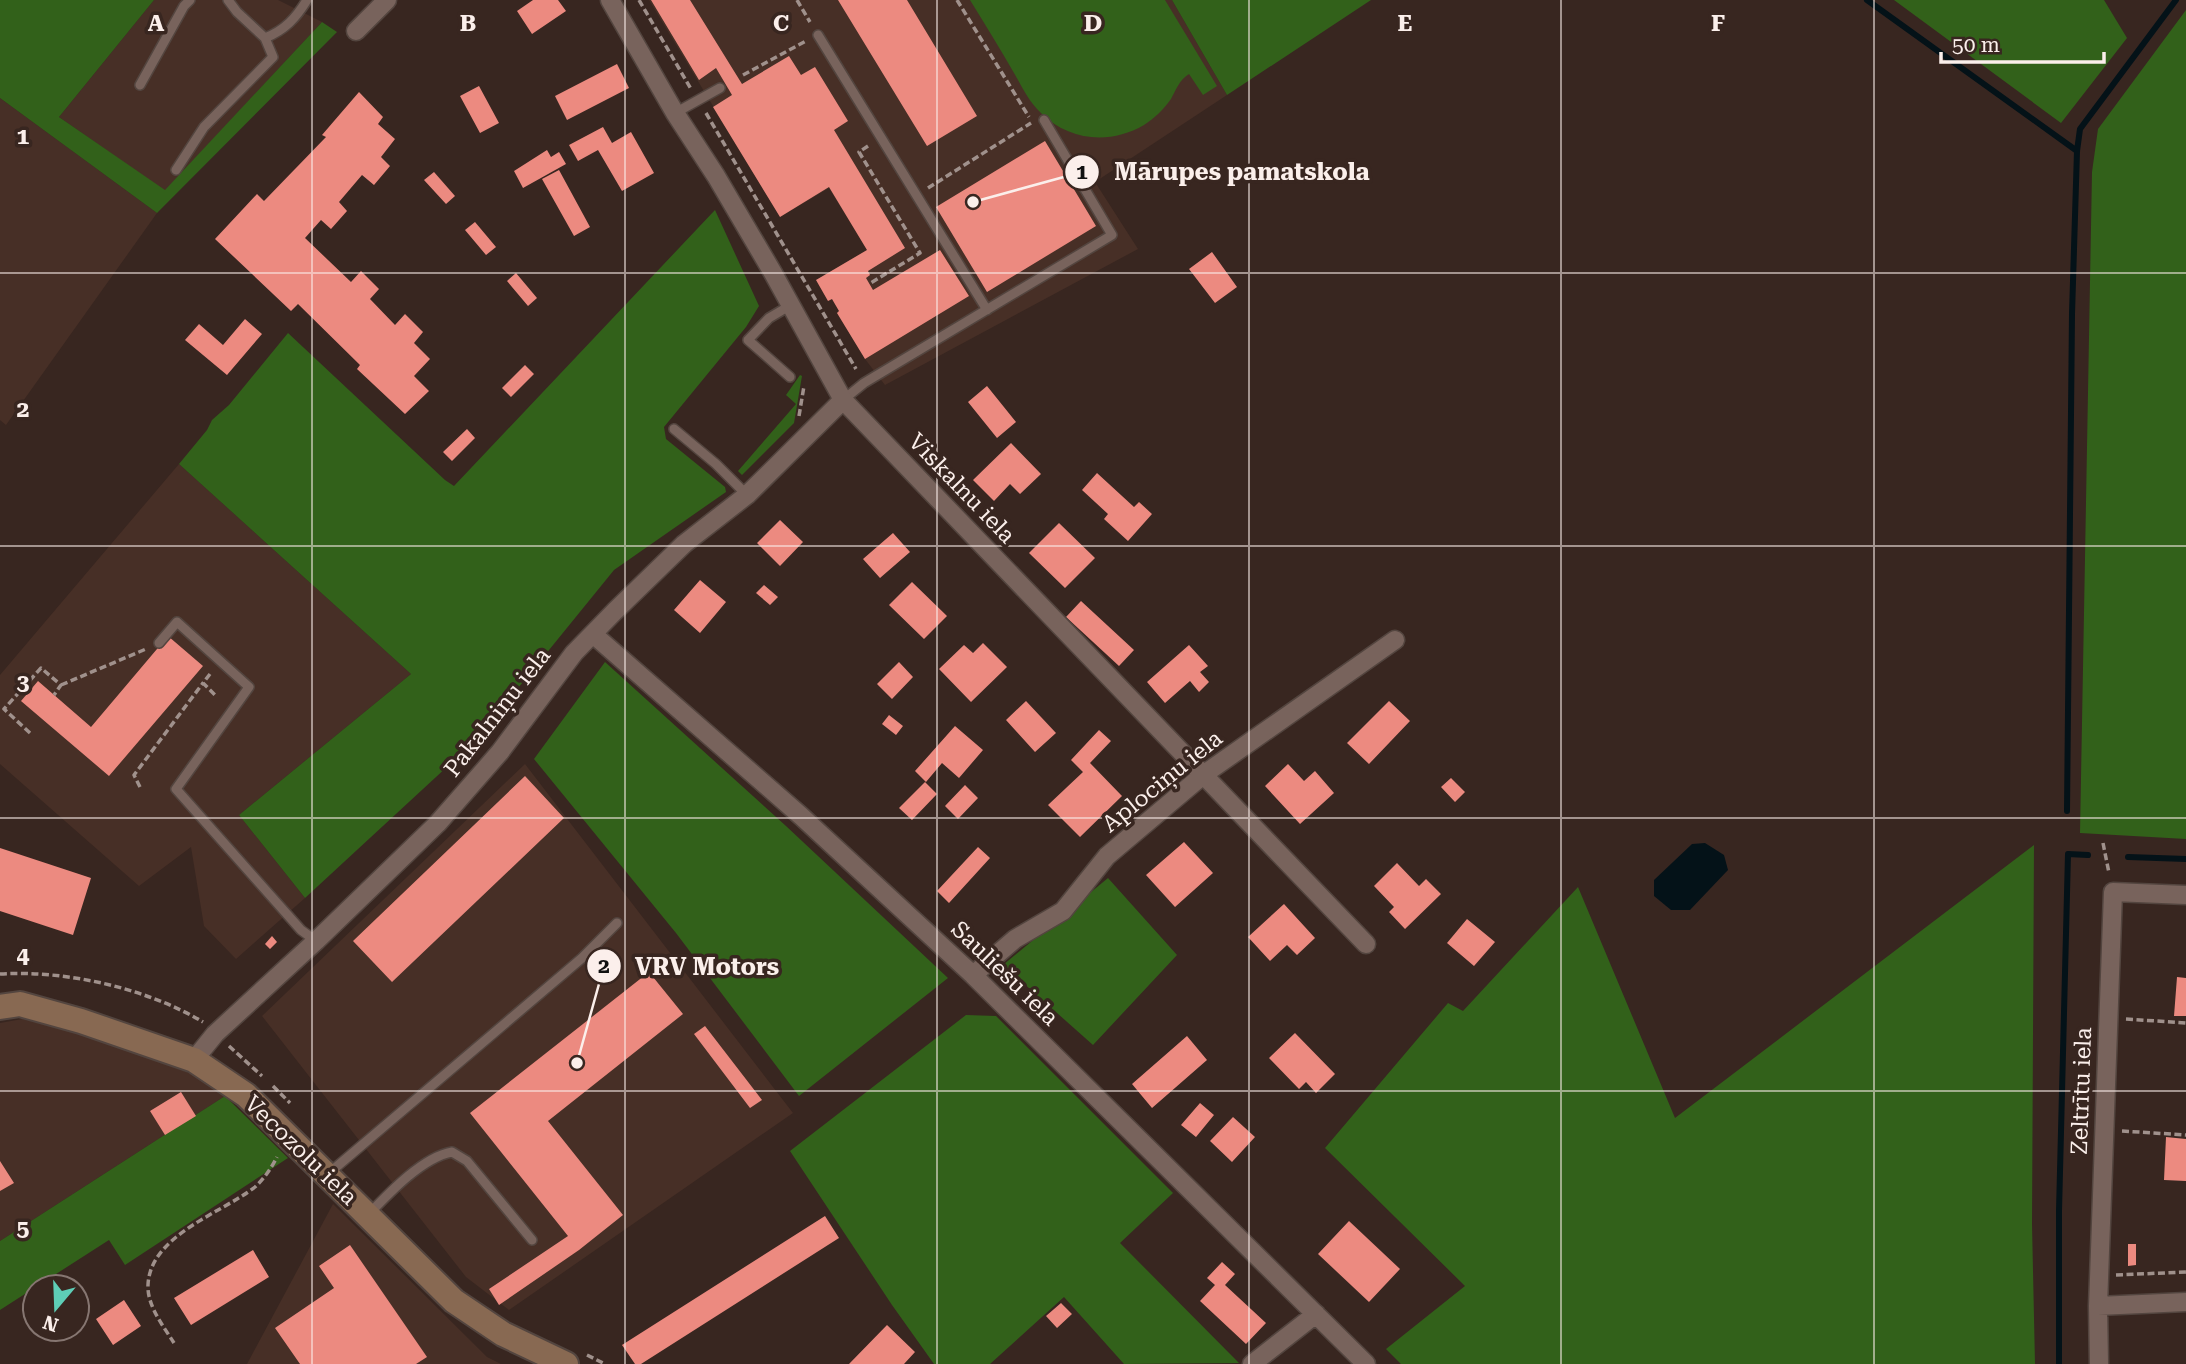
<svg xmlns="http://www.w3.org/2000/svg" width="2186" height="1364" font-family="'Roboto Serif',serif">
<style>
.built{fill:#472f26}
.green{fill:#32611a}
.water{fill:#041218}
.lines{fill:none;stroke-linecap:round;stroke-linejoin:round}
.stream{stroke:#041218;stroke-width:6}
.building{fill:#ec8a80}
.lane-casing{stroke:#53453f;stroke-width:12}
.street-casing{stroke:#53453f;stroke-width:21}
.secondary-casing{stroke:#53453f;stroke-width:28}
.path{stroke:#a0918c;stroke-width:3.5;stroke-dasharray:7 3.5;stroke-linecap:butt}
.lane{stroke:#78635c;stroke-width:9}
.street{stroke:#78635c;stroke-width:18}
.secondary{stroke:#886952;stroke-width:24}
.grid{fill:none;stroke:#fbefeb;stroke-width:2;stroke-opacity:0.55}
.labels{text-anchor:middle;stroke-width:7;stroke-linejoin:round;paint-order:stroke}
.street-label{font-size:23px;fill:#fbefeb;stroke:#382620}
.grid-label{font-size:23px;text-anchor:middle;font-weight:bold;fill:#fbefeb;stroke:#382620;stroke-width:7;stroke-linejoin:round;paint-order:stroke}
.leader{fill:none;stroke:#fbefeb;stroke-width:2.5}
.callout-dot{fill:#fbefeb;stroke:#382620;stroke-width:2.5}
.mark-label{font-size:21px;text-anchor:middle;font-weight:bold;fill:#111}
.callout-label{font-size:24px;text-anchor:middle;font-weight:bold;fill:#fbefeb;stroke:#382620;stroke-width:7;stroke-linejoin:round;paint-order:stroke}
</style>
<rect width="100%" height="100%" fill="#382620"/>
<path class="built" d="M154 0H278L322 22 165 191 59 117Z
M649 0H1172L1227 95 1095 182 1138 249 885 385 865 359 837 313 839 311 832 299 828 301 816 280 867 250 829 188 780 217Z
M0 98 157 213 6 425 0 420Z
M179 464 411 674 239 815 305 898 236 959 204 926 191 847 139 886 0 764V675Z
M525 764 793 1113 509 1310 466 1277 262 1016Z
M22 1019 92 1037 192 1074 225 1096 0 1241V1023Z
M333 1204 487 1357 501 1364H247Z"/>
<path class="green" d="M0 0H154L59 117 165 190 322 22 337 32 157 213 0 98Z
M970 0H1165L1217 86 1203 95 1189 74C1179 80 1176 90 1171 99 1163 110 1155 118 1144 125 1110 145 1069 141 1041 113 1029 102 1022 87 1014 73 1000 49 985 24 970 0Z
M1172 0H1371L1227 95Z
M1894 0H2104L2127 38 2061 123Z
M2186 10V839L2080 833 2092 172 2098 129Z
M715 210 759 306 746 327 664 427 666 439 725 487 726 492 614 570 475 741 305 898 239 815 411 674 179 464 207 430 212 420 229 405 288 333 445 480 454 486Z
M800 375 802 376 794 423 742 475 738 471 796 404 786 395Z
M605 662 786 826 948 978 799 1096 676 933 534 759Z
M2034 845 2032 1224 2035 1364H1401L1386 1349 1465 1286 1325 1148 1448 1003 1463 1011 1578 887 1675 1118Z
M1108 878 1177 955 1093 1045 1003 965Z
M966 1015 996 1016 1173 1193 1120 1243 1239 1363 1124 1364 1064 1297 990 1364H934L892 1305 790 1151Z
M225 1096 288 1158 125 1265 109 1240 0 1310V1241Z"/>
<path class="water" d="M1705 843 1724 855 1728 870 1690 910H1671L1654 896V880L1692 844Z"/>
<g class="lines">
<path class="stream" d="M1867 0 2077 151
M2067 811 2072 314 2077 151 2080 129 2176 0
M2128 857 2186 859
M2059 1364V1211L2068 854 2088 855"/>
</g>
<path class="building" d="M533 0H558L566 11 532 34 517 11Z
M651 0H690L742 84 789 56 801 75 815 67 848 121 834 130 905 248 868 271 870 275 866 278 873 290 940 250 969 296 865 359 837 313 839 311 832 299 828 301 816 280 867 250 829 187 780 217 713 107 732 95 716 68 699 80Z
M838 0H907L977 116 927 146Z
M617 64 629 88 567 120 555 96Z
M479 86 499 123 480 133 460 96Z
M359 92 383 117 378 124 395 139 381 157 390 166 374 185 362 175 339 202 347 211 331 229 321 220 305 238 351 282 361 271 379 289 370 299 395 325 405 314 423 332 414 343 430 359 414 376 429 391 405 414 357 369 360 365 298 304 291 311 215 239 257 194 264 201 326 137 322 135Z
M603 127 612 143 631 132 654 173 622 191 598 150 578 161 569 145Z
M1045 141 1096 226 987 292 936 207Z
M547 150 551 157 559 152 566 164 523 188 514 171Z
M559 170 590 227 574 236 542 179Z
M434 172 455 196 446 204 424 180Z
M475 222 496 247 486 255 465 230Z
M1212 252 1237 287 1215 303 1189 269Z
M516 273 537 298 528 306 507 281Z
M245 319 262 334 227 375 185 340 199 324 223 345Z
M525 365 534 374 511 397 502 388Z
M987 386 1016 422 997 438 968 402Z
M467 429 475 438 452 461 443 452Z
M1011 443 1041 474 1020 494 1010 484 994 501 973 480Z
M1097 473 1134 507 1139 502 1152 514 1128 541 1104 519 1108 514 1082 490Z
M780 520 803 542 780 566 757 543Z
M1059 523 1095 558 1065 588 1029 553Z
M893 533 910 552 880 578 863 559Z
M700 580 726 602 700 633 674 610Z
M912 582 947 616 924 639 889 605Z
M764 585 778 597 770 605 756 593Z
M1081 601 1134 650 1119 666 1066 617Z
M168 636 203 666 109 776 21 701 38 681 91 727Z
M983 643 1007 667 971 702 939 669 964 645 973 653Z
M1189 645 1208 666 1200 672 1209 682 1199 692 1190 681 1165 703 1147 682Z
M899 662 913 677 892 699 877 684Z
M1026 701 1056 733 1035 752 1006 720Z
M1389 701 1410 721 1369 764 1347 743Z
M889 715 903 726 896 735 882 724Z
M955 726 983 750 959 778 942 763 926 782 915 771Z
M1099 730 1111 741 1090 763 1122 796 1080 837 1048 805 1083 772 1071 760Z
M1288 764 1304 781 1315 771 1334 793 1300 824 1265 786Z
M525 776 564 818 392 982 353 941Z
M1451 778 1465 792 1455 802 1441 787Z
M925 782 937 794 912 820 899 808Z
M965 785 978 798 958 819 945 806Z
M1184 842 1213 873 1175 907 1146 875Z
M978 847 990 858 949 903 937 891Z
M0 848 91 878 73 935 0 911Z
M1397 863 1419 886 1426 879 1441 894 1405 929 1389 912 1394 907 1374 886Z
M1284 904 1315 938 1297 955 1287 945 1270 961 1248 937Z
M1467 919 1495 942 1474 966 1447 943Z
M272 936 277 942 270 949 265 944Z
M649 972 683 1014 548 1121 623 1215 579 1250 499 1305 489 1289 568 1236 470 1113Z
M2177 977 2186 978V1016H2174Z
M705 1026 762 1100 750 1108 694 1034Z
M1295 1033 1335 1074 1316 1093 1306 1082 1299 1089 1269 1058Z
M1187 1036 1207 1060 1152 1108 1132 1084Z
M181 1092 196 1116 165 1135 150 1111Z
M1200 1103 1214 1115 1196 1137 1181 1125Z
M1233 1117 1255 1137 1232 1162 1210 1141Z
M2166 1137 2186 1139V1181L2164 1180Z
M0 1161 14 1183 0 1191Z
M825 1216 839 1238 641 1364H635L622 1345Z
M1349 1221 1400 1269 1369 1302 1318 1254Z
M2128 1244H2136V1265L2128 1266Z
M350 1245 427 1357 416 1364H300L275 1328 334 1288 319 1266Z
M253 1250 269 1277 191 1325 174 1298Z
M1222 1262 1235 1274 1225 1285 1266 1323 1246 1344 1200 1301 1215 1285 1207 1278Z
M124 1300 141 1326 113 1345 96 1319Z
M1061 1303 1072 1314 1057 1328 1046 1316Z
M887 1325 915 1352 904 1364H849Z"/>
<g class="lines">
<g class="lane-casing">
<path id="lane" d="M818 35 987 310
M265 38C285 30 296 18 307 0
M140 85 184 6 190 0
M675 113 720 88
M176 170 204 127 273 57 265 38 237 12 228 0
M790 377 748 340 769 318 791 305
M843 400 864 383 1112 235 1044 120
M674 429 716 464 747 495
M159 643 177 622 249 687 176 789 301 930 316 941
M328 1174 582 958 617 923
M369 1214C389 1193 423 1157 452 1152L467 1161 532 1240"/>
</g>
<g class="street-casing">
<path id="street" d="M610 0 675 113 716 176 773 273 843 400 1366 944
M356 31 387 0
M594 635 801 816 973 975 1366 1364
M973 975 1015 939 1063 911 1107 856 1203 775 1395 640
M194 1060 215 1034 316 941 438 823 500 752 574 653 615 611 684 544 747 495 843 400
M2098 1306 2186 1302
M1252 1364 1316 1314
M2099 1364 2098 1306 2113 892 2186 895"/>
</g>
<g class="secondary-casing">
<path id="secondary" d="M0 1007 20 1004 81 1021 194 1060 246 1095 454 1301 503 1334 566 1364"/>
</g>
<path class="path" d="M639 0 691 89
M797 0 810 22
M957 0 1029 117
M743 75 806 41
M706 113 856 369
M868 146 859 152 920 253 869 284
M928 188 1031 123
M799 416 804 386
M210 674 203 683 215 695
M61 685 146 649
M30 733 4 709 41 668 61 685 54 695
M140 787 134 775 203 683
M2103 843 2109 873
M0 974C66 970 146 988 203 1022
M2126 1019 2186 1023
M229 1046 262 1076
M273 1086 290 1103
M2122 1131 2186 1135
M2116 1275 2186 1272
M174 1343C164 1327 147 1306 148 1285 150 1235 222 1213 255 1187 264 1179 272 1167 277 1157
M587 1355 605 1364"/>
<use href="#lane" class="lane"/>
<use href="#street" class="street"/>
<use href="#secondary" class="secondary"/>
</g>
<path class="grid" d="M312 0V1364M625 0V1364M937 0V1364M1249 0V1364M1561 0V1364M1874 0V1364M0 273H2186M0 546H2186M0 818H2186M0 1091H2186"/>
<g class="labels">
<g class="street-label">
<text transform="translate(962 488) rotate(46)" y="8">Viskalnu iela</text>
<text transform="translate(497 712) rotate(-52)" y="8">Pakalniņu iela</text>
<text transform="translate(1162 781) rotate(-39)" y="8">Aplociņu iela</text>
<text transform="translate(1005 973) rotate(44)" y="8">Sauliešu iela</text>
<text transform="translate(2081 1091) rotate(-88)" y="8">Zeltrītu iela</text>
<text transform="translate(301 1150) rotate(44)" y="8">Vecozolu iela</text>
</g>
</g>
<g class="grid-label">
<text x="156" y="31">A</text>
<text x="468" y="31">B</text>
<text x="781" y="31">C</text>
<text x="1093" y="31">D</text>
<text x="1405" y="31">E</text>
<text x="1718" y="31">F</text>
<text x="23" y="144">1</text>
<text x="23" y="417">2</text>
<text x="23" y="690">3</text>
<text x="23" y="963">4</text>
<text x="23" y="1236">5</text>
</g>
<path class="leader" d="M973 202L1082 172M577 1063L604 966"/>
<g class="callout-dot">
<circle cx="973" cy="202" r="7"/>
<circle cx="577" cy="1063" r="7"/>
<circle cx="1082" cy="172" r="18"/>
<circle cx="604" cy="966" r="18"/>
</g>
<g class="mark-label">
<text x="1082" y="179">1</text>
<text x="604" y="973">2</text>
</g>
<g class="callout-label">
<text x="1242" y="180">Mārupes pamatskola</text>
<text x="707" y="975">VRV Motors</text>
</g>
<g transform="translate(56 1308) rotate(199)"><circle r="33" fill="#382620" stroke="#867671" stroke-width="2"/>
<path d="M0-5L12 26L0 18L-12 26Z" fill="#5eceb7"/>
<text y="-10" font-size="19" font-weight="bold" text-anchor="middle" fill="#fbefeb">N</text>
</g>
<path d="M1941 52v10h163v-10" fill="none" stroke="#fbefeb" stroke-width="3.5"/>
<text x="1952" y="52" font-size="21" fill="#fbefeb" stroke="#382620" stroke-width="5" paint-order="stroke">50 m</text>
</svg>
